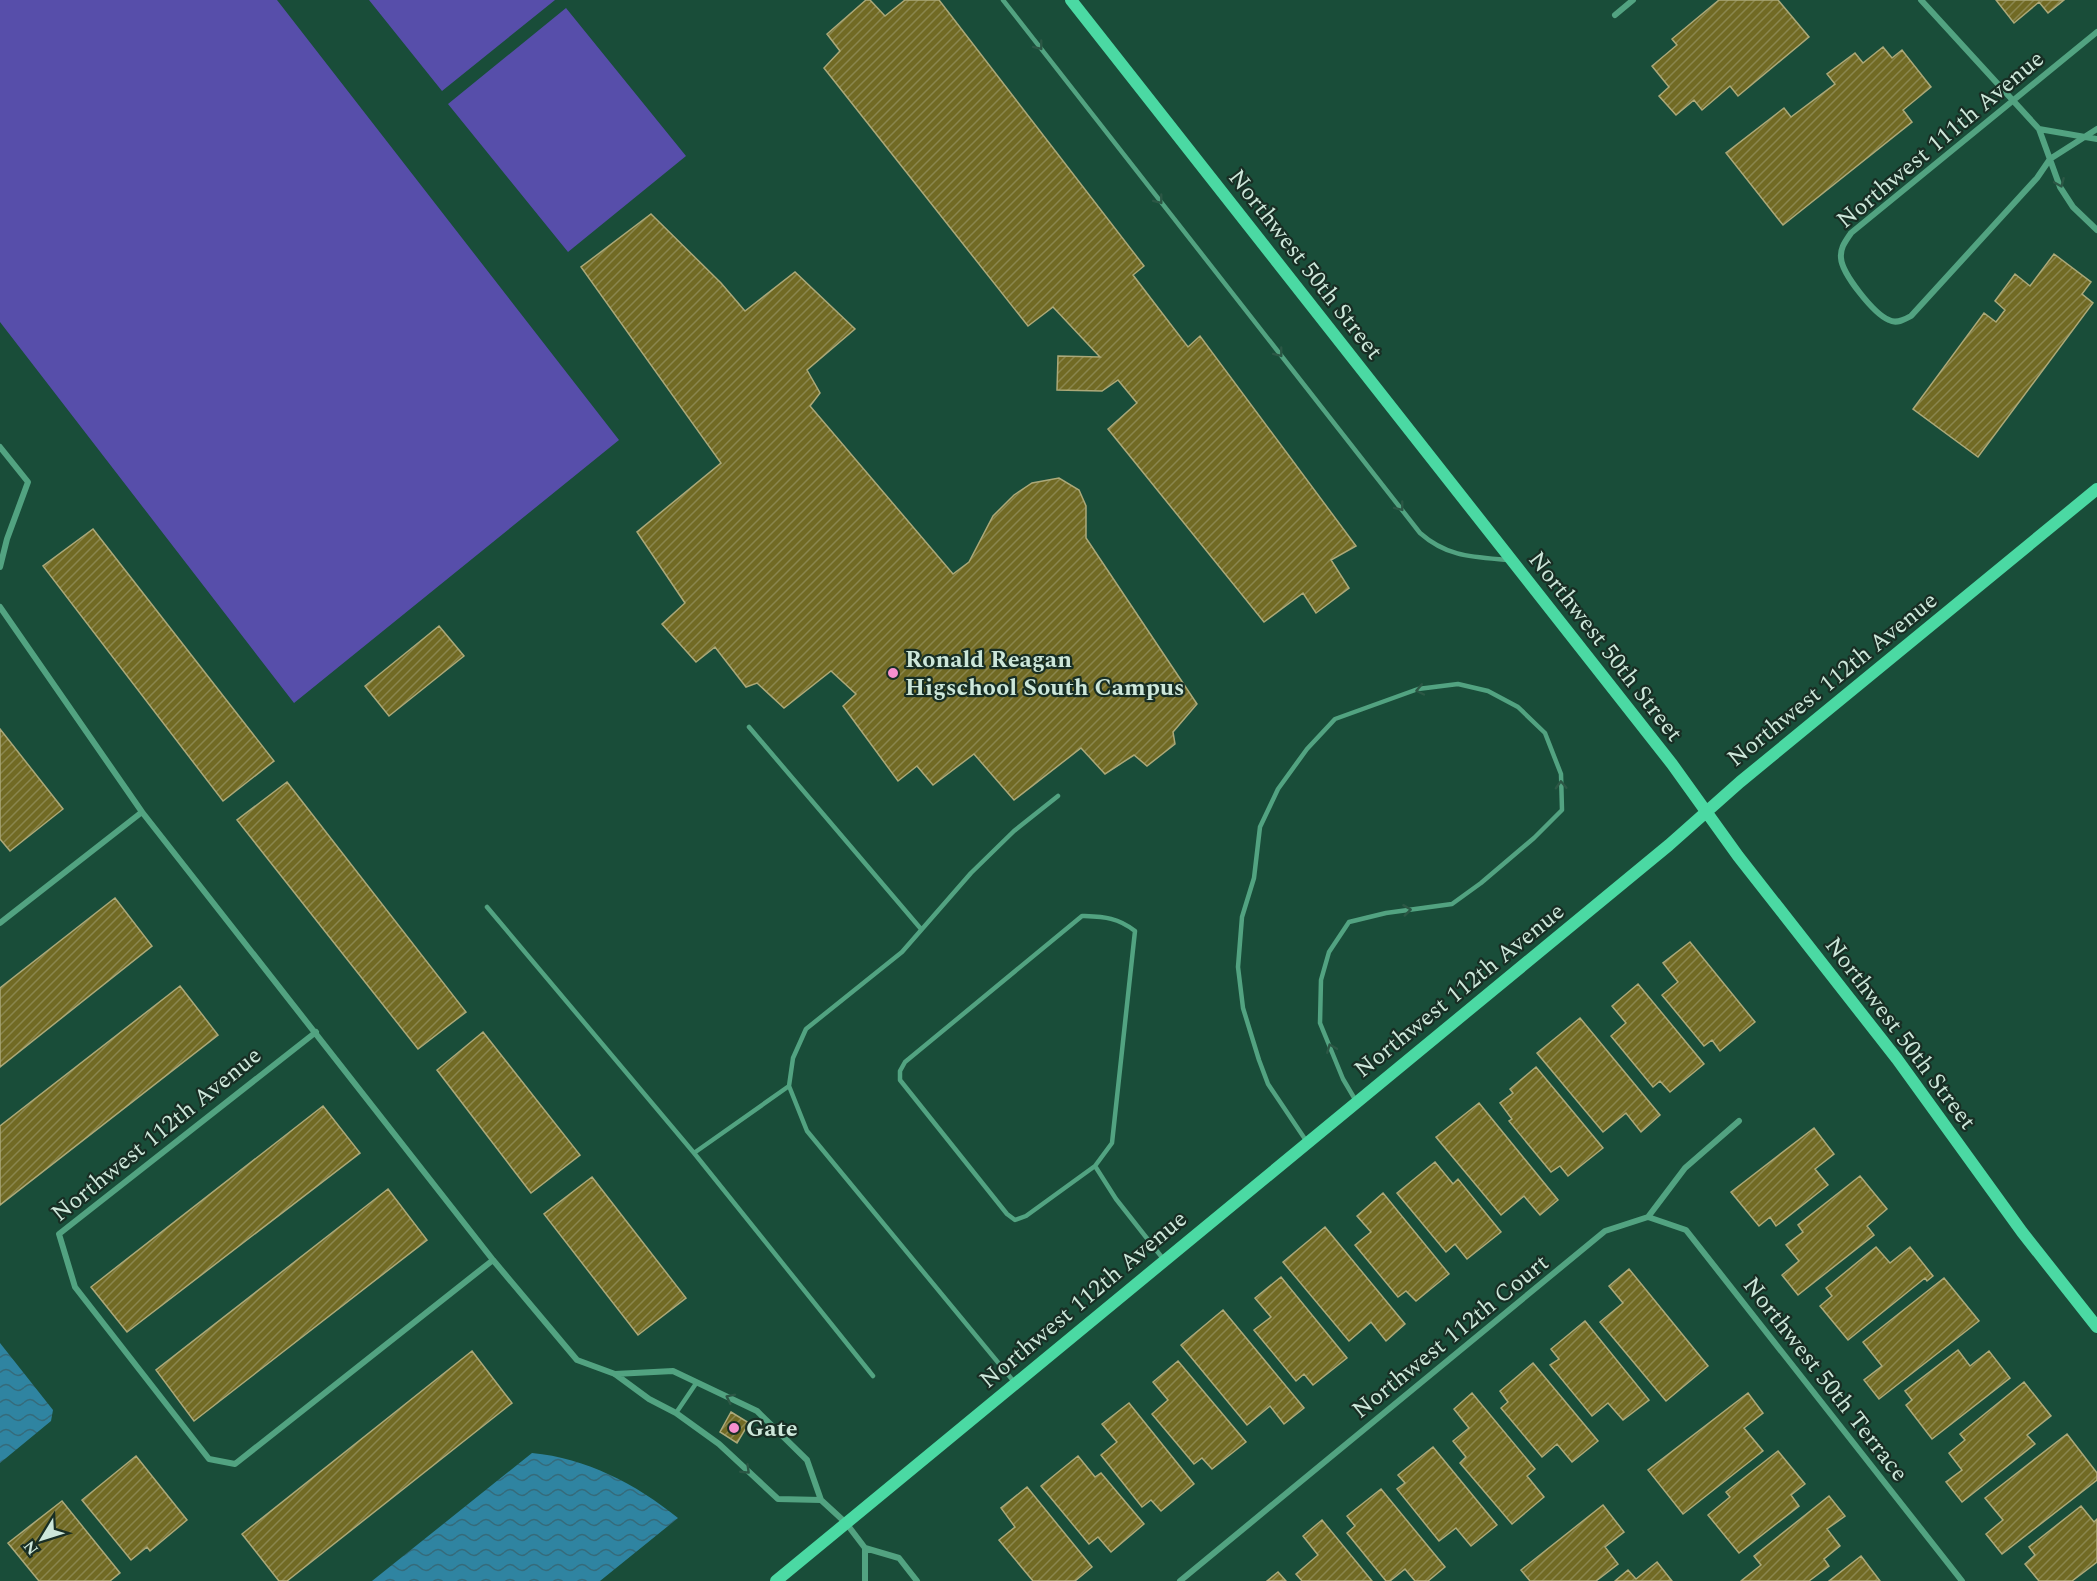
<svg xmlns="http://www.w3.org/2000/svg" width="2097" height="1581" font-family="Spectral,serif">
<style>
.park{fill:#574eaa}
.water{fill:url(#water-waves)}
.building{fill:url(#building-hatch);stroke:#aca979;stroke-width:1.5}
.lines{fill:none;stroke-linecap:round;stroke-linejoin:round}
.lane{stroke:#52a381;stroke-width:4.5}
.street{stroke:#52a381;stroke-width:6}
.secondary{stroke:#4bd9a3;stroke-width:12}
.oneway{stroke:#2c5745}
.poi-dot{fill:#f790ce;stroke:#182e24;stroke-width:2}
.labels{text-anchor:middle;stroke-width:4.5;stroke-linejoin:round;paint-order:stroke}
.street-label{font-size:24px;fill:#cde7da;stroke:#182e24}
.poi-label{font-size:24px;font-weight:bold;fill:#cde7da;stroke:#182e24;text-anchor:start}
</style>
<defs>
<pattern id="water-waves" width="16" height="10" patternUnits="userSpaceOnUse" patternTransform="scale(1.5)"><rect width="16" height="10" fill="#2f84a1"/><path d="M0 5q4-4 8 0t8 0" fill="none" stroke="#356b7b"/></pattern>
<pattern id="building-hatch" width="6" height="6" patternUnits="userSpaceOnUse" patternTransform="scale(1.5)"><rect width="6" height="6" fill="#716a24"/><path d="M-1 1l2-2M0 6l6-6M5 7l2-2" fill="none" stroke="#8a864e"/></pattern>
</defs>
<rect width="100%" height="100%" fill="#194d39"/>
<path class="park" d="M0 0H277L619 440 294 703 0 322Z
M369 0H555L442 91Z
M566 8 686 156 568 252 448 104Z"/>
<path class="water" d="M0 1343 53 1410 51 1421 0 1463Z
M532 1453C586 1458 636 1484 678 1518L600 1581H372Z"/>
<path class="building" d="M866 0H870L885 16 905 0H939L1144 266 1133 275 1162 313 1188 347 1200 336 1356 546 1331 560 1349 588 1316 613 1303 593 1264 622 1108 429 1137 403 1118 380 1102 391 1057 390 1058 356 1100 357 1053 307 1028 326 824 68 840 51 827 34Z
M1719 0H1778L1809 37 1738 96 1730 86 1702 110 1694 100 1676 115 1659 96 1669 87 1652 66 1677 45 1672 39Z
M1996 0H2064L2048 13 2039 2 2014 23Z
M1883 47 1892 58 1902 50 1931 87 1903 110 1912 122 1783 225 1726 153 1784 108 1791 117 1835 84 1827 74 1855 53 1863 63Z
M651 214 721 283 745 311 795 272 855 329 807 370 820 393 810 406 953 574 969 562 993 516 1014 495 1032 483 1059 478 1079 490 1086 506V538L1197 704 1173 732 1175 744 1147 766 1134 755 1105 774 1081 748 1014 800 974 754 933 785 917 766 898 781 843 706 856 694 831 671 784 708 757 683 746 687 715 647 696 662 662 624 685 603 637 532 721 463 581 267Z
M2054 254 2091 282 2082 294 2093 303 1978 457 1913 409 1984 313 1996 322 2005 310 1995 301 2015 274 2030 286Z
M93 529 274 761 223 801 43 566Z
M439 626 464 656 389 716 365 686Z
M0 729 63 809 10 851 0 839Z
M287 782 466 1012 418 1049 237 820Z
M115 898 152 946 0 1067V988Z
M1690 942 1755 1022 1720 1051 1712 1040 1704 1046 1662 995 1678 982 1663 963Z
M1638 984 1704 1064 1670 1092 1660 1081 1653 1087 1611 1036 1626 1023 1612 1006Z
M180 986 218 1035 0 1205V1126Z
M1580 1018 1660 1115 1641 1132 1626 1113 1603 1132 1537 1053Z
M483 1032 580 1155 531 1193 437 1070Z
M1536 1067 1603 1148 1568 1176 1560 1166 1551 1172 1509 1121 1512 1119 1500 1103 1513 1093 1510 1089Z
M1479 1103 1558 1200 1540 1215 1524 1196 1501 1215 1436 1137Z
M323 1106 360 1153 127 1332 91 1287Z
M1814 1128 1834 1154 1815 1169 1828 1185 1776 1226 1770 1217 1759 1226 1731 1192Z
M1435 1162 1453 1184 1458 1179 1501 1232 1467 1259 1455 1244 1446 1252 1397 1193Z
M1860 1176 1887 1209 1867 1226 1874 1235 1798 1295 1782 1275 1799 1261 1786 1245 1803 1232 1798 1225Z
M592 1177 686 1298 638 1335 544 1214Z
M388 1189 427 1240 194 1421 156 1370Z
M1383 1193 1449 1274 1416 1301 1406 1291 1398 1297 1355 1245 1371 1232 1357 1216Z
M1325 1227 1405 1324 1386 1341 1371 1322 1349 1341 1283 1262Z
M1876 1247 1890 1263 1910 1247 1933 1276 1927 1281 1925 1278 1848 1340 1820 1306 1832 1296 1826 1288Z
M1629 1269 1708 1366 1666 1401 1600 1322 1623 1303 1609 1286Z
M1281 1277 1347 1358 1313 1385 1304 1374 1296 1381 1254 1330 1271 1317 1255 1298Z
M1944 1278 1979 1321 1879 1399 1864 1380 1882 1366 1863 1342Z
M1223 1310 1304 1408 1284 1424 1270 1406 1247 1425 1181 1345Z
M1585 1321 1649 1400 1623 1420 1608 1403 1592 1416 1550 1365 1559 1359 1551 1349Z
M1958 1350 1970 1366 1989 1351 2010 1378 1932 1439 1906 1405 1912 1400 1905 1391Z
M472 1351 512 1403 287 1581H279L242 1534Z
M1178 1361 1246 1442 1212 1469 1202 1458 1194 1464 1152 1414 1168 1400 1153 1382Z
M1533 1363 1598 1441 1572 1462 1557 1444 1542 1457 1501 1408 1508 1402 1500 1391Z
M2024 1382 2051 1416 2027 1435 2035 1444 1962 1502 1946 1482 1962 1470 1949 1453 1965 1440 1960 1434Z
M1472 1393 1535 1469 1527 1476 1544 1497 1512 1524 1460 1463 1466 1457 1453 1441 1469 1428 1454 1409Z
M1748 1393 1763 1413 1744 1428 1763 1451 1683 1514 1648 1470Z
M1129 1403 1194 1484 1161 1511 1151 1500 1142 1507 1101 1455 1117 1442 1102 1424Z
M731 1412 749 1423 737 1443 720 1432Z
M2067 1434 2097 1473V1480L2002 1554 1986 1534 2003 1520 1985 1498Z
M1433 1447 1497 1525 1471 1546 1456 1528 1439 1541 1397 1489 1405 1483 1398 1475Z
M1778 1451 1805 1484 1791 1495 1799 1506 1739 1553 1708 1515 1730 1497 1726 1492Z
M136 1456 187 1520 150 1551 147 1547 131 1560 82 1500Z
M1078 1456 1095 1477 1101 1473 1144 1524 1111 1552 1098 1537 1089 1544 1041 1486Z
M1027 1487 1092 1567 1075 1581H1033L999 1540 1015 1527 1001 1508Z
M1381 1489 1445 1567 1428 1581H1415L1405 1569 1390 1581H1386L1347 1533 1355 1526 1347 1516Z
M1829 1496 1845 1516 1827 1529 1840 1546 1824 1559 1829 1566 1809 1581H1741L1761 1565 1754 1556Z
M62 1501 120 1573 110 1581H39L8 1543Z
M1603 1505 1624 1532 1605 1547 1618 1564 1596 1581H1530L1521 1570Z
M2081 1506 2094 1522 2097 1519V1562L2072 1581H2039L2025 1564 2035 1555 2029 1547Z
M1322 1520 1372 1581H1302L1296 1574 1318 1555 1303 1536Z
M1861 1556 1880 1581H1829Z
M1657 1562 1672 1581H1615L1628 1570 1636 1579Z
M1278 1572 1286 1581H1267Z"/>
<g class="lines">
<path class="lane" d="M1003 0 1420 533C1447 557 1473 557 1508 560
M749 727 921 929
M487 907 694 1153 873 1376
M1307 1142 1268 1084 1259 1060 1243 1008 1238 967 1242 917 1254 878 1260 827 1278 789 1307 749 1335 719 1418 689 1458 684 1488 691 1518 707 1545 733 1561 774 1562 810 1534 838 1481 883 1452 904 1386 913 1349 922 1329 952 1321 980 1320 1023 1343 1079 1356 1101
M694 1153 789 1086
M1095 1166 1112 1143 1135 931C1117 917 1104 917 1082 916L905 1062 900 1071V1080L1007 1214 1015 1220 1026 1216 1095 1166 1116 1199 1164 1260
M1015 1383 807 1131 789 1086 793 1058 806 1029 902 952 971 873 1014 831 1058 796
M676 1413 697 1382"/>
<path class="street" d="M1921 0 2039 129 2060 187 2073 207 2097 230
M1615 15 1633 0
M2097 32 1851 233C1845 242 1840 248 1841 258 1842 274 1874 314 1889 320 1896 324 1904 320 1911 316L2037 178 2050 159 2097 129
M2039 129 2097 139
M0 447 28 482 7 539 0 567
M0 607 142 812 0 923
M142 812 493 1260 577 1360 615 1374 649 1399 676 1413 719 1444 778 1499 821 1500
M316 1032 59 1234 75 1287 209 1459 235 1464 493 1260
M1648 1217 1686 1230 1962 1581
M615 1374 673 1371 757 1411 807 1460 821 1500 846 1523 865 1548 899 1558 917 1581
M865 1548V1581
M1180 1581 1605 1231 1648 1217 1685 1168 1739 1121"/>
<path class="secondary" d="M1071 0 1672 764 1738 856 1897 1059 2022 1232 2097 1327
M776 1581 1669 845 1740 782 2097 489"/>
</g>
<defs><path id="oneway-chevron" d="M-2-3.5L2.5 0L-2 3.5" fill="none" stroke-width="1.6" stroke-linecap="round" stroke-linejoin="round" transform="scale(1.5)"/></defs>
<g class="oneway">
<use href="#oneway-chevron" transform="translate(1039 46) rotate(52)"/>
<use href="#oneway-chevron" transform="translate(2060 183) rotate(67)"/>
<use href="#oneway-chevron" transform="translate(1159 200) rotate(52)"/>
<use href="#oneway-chevron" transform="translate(1279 353) rotate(52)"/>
<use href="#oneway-chevron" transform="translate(1400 507) rotate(52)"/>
<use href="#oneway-chevron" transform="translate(1420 690) rotate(168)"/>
<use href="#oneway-chevron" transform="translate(1561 785) rotate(-92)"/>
<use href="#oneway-chevron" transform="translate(1407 910) rotate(-7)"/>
<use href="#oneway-chevron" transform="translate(1331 1048) rotate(-112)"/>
<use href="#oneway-chevron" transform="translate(730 1398) rotate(-154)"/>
<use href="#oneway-chevron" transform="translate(746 1470) rotate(44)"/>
</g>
<g class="poi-dot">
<circle cx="893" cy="673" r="6"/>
<circle cx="734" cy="1428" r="6"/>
</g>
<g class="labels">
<g class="street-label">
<text transform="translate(1940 139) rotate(-40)" y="8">Northwest 111th Avenue</text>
<text transform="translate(1306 264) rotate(52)" y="8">Northwest 50th Street</text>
<text transform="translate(1606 646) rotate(52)" y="8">Northwest 50th Street</text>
<text transform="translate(1832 679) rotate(-39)" y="8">Northwest 112th Avenue</text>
<text transform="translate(1459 990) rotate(-39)" y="8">Northwest 112th Avenue</text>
<text transform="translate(1901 1033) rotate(53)" y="8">Northwest 50th Street</text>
<text transform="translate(156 1134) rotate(-39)" y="8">Northwest 112th Avenue</text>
<text transform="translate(1083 1299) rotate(-40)" y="8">Northwest 112th Avenue</text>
<text transform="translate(1450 1336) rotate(-39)" y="8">Northwest 112th Court</text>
<text transform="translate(1826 1379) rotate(52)" y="8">Northwest 50th Terrace</text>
</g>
<g class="poi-label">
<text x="905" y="667">Ronald Reagan<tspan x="905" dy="28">Higschool South Campus</tspan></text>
<text x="746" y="1436">Gate</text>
</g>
</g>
<g transform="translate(42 1539) rotate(232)" stroke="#182e24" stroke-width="4.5" paint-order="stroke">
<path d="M0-4.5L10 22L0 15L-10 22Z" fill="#cde7da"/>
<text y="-9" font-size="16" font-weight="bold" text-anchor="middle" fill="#cde7da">N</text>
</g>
</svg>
